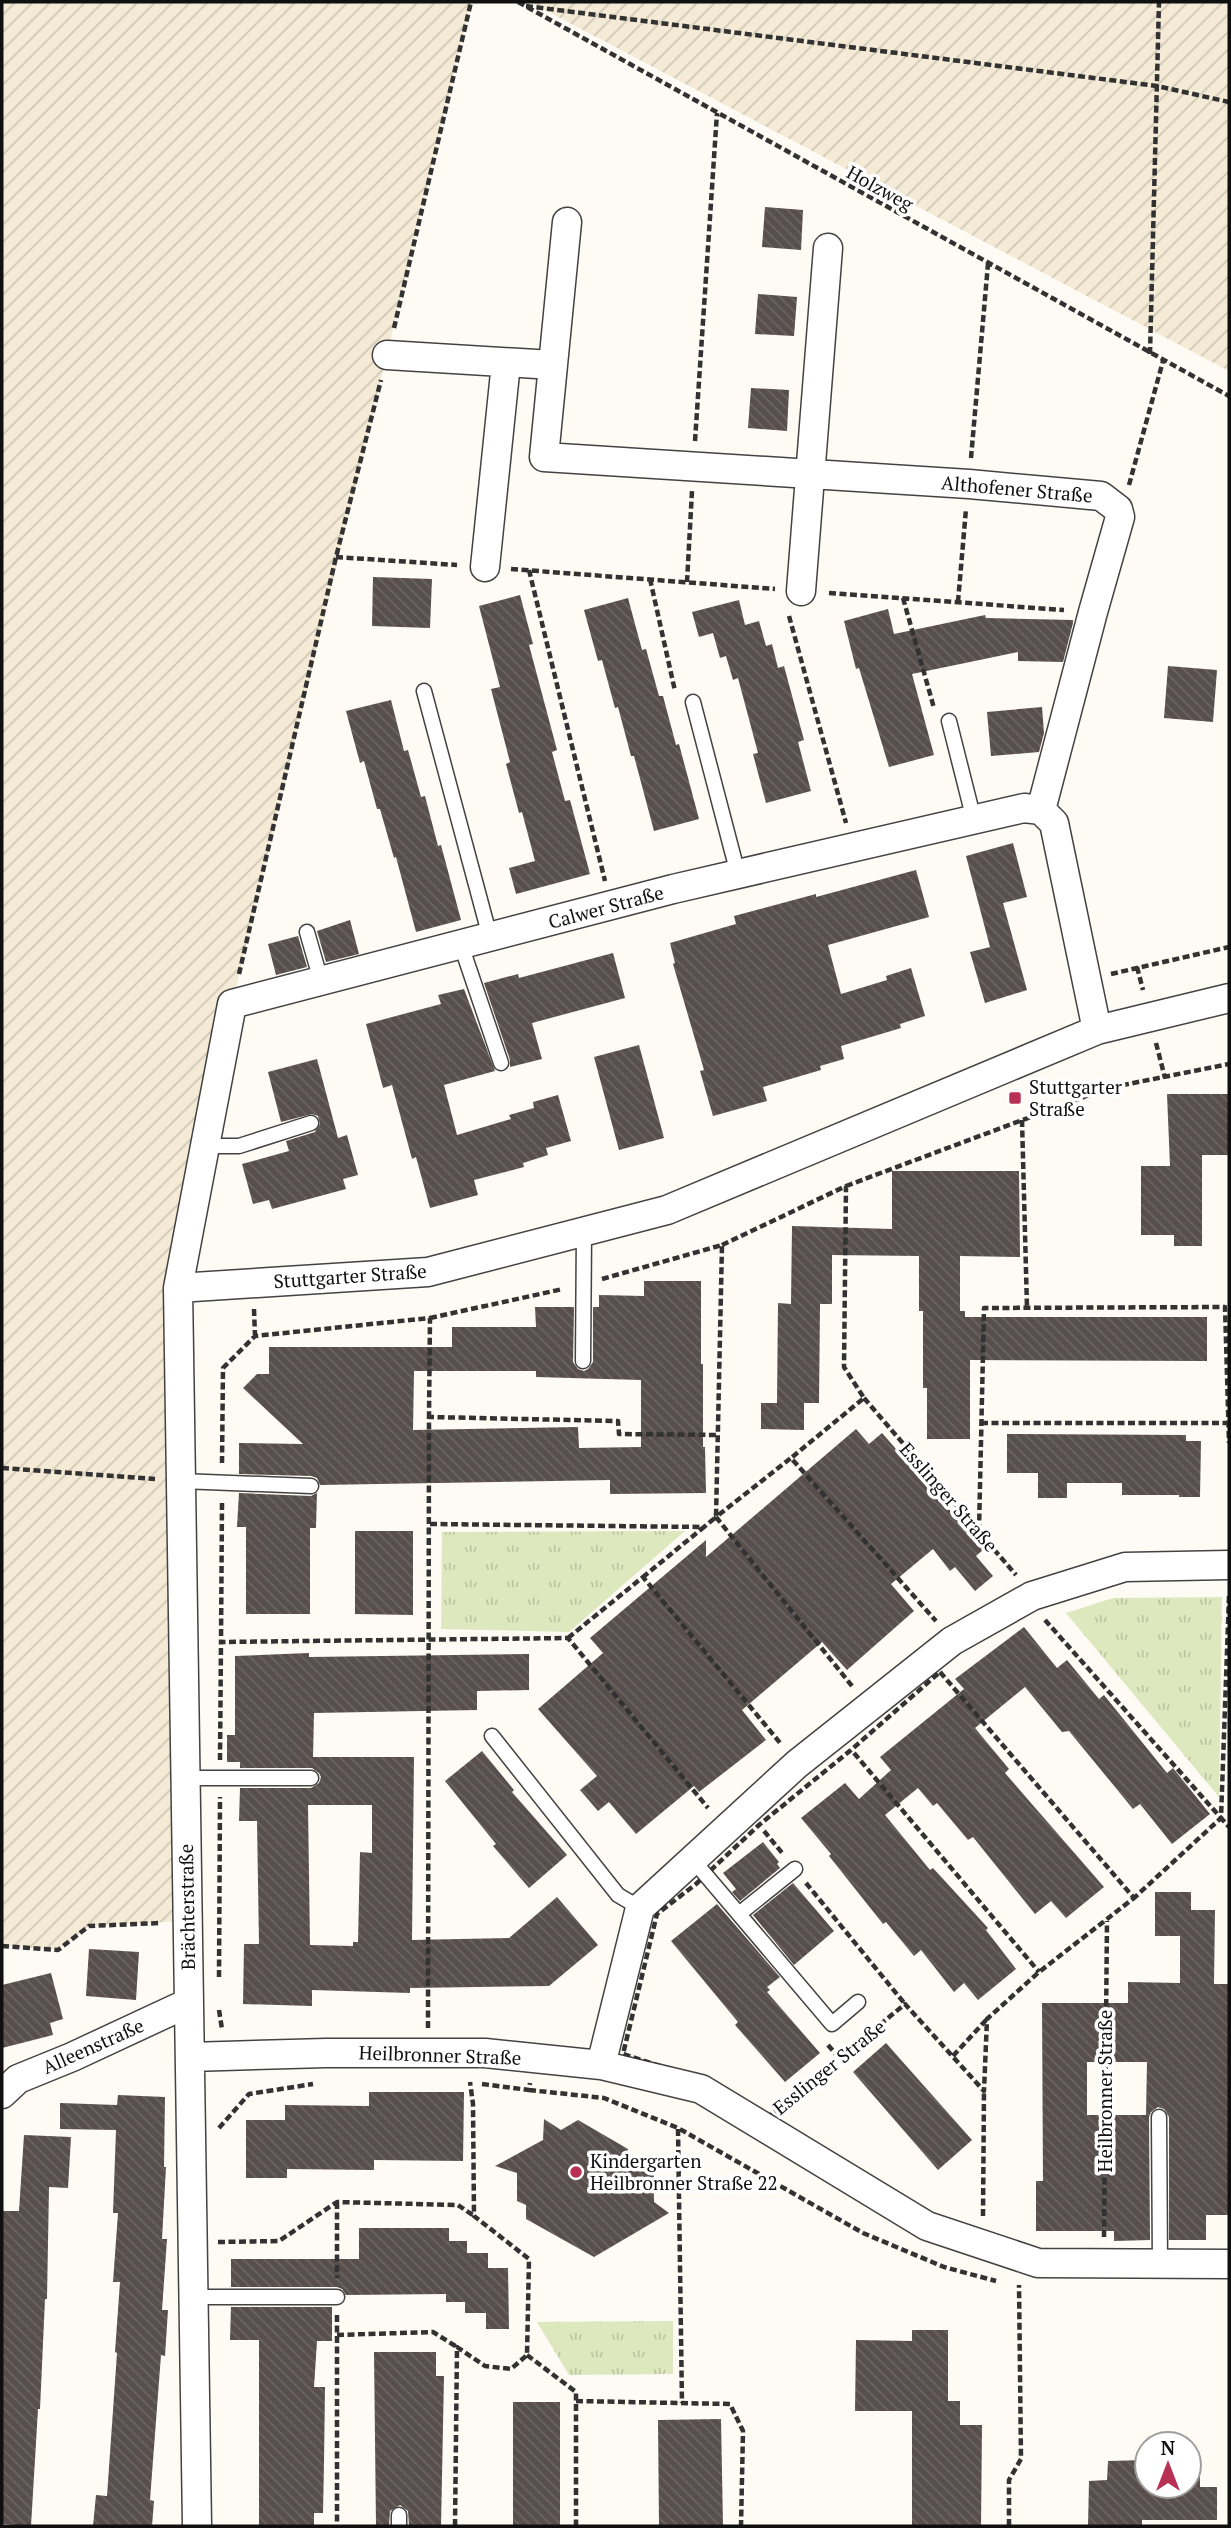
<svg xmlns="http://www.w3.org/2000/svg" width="1231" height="2528" font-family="'PT Serif',serif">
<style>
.farmland{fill:url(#farmland-furrows)}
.grass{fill:url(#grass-tufts)}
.building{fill:url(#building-back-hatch);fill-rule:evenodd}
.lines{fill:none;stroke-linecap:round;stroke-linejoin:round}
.service-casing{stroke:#434343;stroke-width:17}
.minor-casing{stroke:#434343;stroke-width:31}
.path{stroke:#323232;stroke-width:4.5;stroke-dasharray:7 3.5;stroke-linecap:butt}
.service{stroke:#fff;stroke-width:14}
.minor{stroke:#fff;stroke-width:28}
.poi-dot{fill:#b93055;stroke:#fff;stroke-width:2.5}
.labels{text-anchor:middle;stroke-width:7;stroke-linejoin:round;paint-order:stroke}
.street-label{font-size:19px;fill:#101010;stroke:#fff}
.poi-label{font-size:19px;fill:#101010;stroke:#fff;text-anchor:start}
</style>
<defs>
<pattern id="farmland-furrows" width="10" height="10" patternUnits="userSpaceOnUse" patternTransform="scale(1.75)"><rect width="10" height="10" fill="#f4ead5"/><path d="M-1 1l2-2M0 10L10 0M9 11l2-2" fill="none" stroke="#d0c8b6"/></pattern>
<pattern id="grass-tufts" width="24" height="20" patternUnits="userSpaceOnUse" patternTransform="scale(1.75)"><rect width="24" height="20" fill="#dde8bf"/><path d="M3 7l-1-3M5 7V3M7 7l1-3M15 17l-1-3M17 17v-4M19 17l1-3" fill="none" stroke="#bdc6a3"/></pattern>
<pattern id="building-back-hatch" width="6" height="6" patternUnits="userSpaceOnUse" patternTransform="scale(1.75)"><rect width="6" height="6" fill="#584f4d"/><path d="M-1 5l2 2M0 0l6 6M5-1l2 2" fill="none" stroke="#6b6462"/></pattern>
</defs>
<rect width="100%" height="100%" fill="#fefaf4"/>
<path class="farmland" d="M2 2H471L232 1004 179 1288 187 1921 89 1926 58 1950 2 1946Z
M530 2H1229V371Z"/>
<path class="grass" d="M685 1531 569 1632 441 1629 442 1532Z
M1222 1597 1219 1797 1066 1613 1113 1598Z
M673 2321V2374L569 2375 537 2322Z"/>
<path class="building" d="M765 207 803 210 801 250 762 247Z
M758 294 797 297 794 336 755 334Z
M751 388 789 390 787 431 748 428Z
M373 577 432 579 430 628 372 626Z
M520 595 533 644 529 645 557 750 552 752 565 801 570 800 590 874 516 894 509 868 535 861 522 812 519 813 506 764 510 762 491 689 500 687 479 606Z
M628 598 642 650 646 649 659 696H663L676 745 679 744 699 819 654 831 634 756H631L618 707 615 708 602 660 598 661 584 610Z
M739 600 745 625 759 621 766 646 772 644 778 668 784 666 804 740 798 742 811 791 766 803 753 754 758 753 738 678 733 680 726 656 720 658 713 633 699 637 692 612Z
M888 609 894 634 985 615 986 618 1073 620V623L1063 662 1018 661V652L912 674 934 755 889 767 859 668 856 669 844 621Z
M1168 666 1217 670 1213 722 1164 718Z
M391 700 404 751 408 750 421 797 425 796 438 846 441 845 461 920 416 932 396 857 394 858 380 809H377L364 761 360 763 346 711Z
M1042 707 1044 733 1039 752 991 756 987 712Z
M1013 843 1027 897 1003 903 1027 990 985 1003 970 952 990 947 966 856Z
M916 870 929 917 828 945 841 994 887 980 886 976 911 968 925 1016 900 1024 901 1028 841 1046 844 1059 820 1066 821 1070 763 1087 767 1101 713 1116 700 1071 704 1070 673 964 675 963 670 943 736 924 734 916 816 894V897Z
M350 920 359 954 326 962 317 931Z
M298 936 307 967 276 975 268 944Z
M613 953 625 998 532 1023 542 1059 510 1067V1060L484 983 518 974 519 978Z
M464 989 495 1071 444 1085 457 1135 511 1119 509 1115 534 1108 533 1102 558 1095 571 1141 546 1148 548 1155 523 1163 524 1167 474 1180 478 1195 430 1208 416 1157 412 1159 392 1085 383 1088 366 1024 441 1004 438 995Z
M639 1045 664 1138 619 1150 594 1057Z
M317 1059 338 1138 347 1135 358 1175 343 1179 346 1189 272 1209 269 1200 253 1204 242 1164 289 1151 286 1141 315 1132 320 1124 318 1116 312 1114 281 1122 268 1072Z
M1167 1094H1229V1155H1202V1246H1174V1235H1141V1166H1170Z
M892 1171H1019L1020 1257 960 1256V1311H965V1317H1207V1361L970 1360V1439H927V1388H923V1311H919V1256L832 1255V1304H820L819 1403H804V1430L761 1429V1403H777L778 1303 791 1304 792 1226 892 1229Z
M644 1281H701V1364H703V1447H705L706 1493 610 1494V1480L320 1485 317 1478 311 1476 239 1474V1443L303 1444 243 1388 257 1374H269V1347H452V1327H536L535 1307H574L573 1362 578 1369 584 1371 588 1369 593 1362V1307H599V1295L644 1296ZM414 1371H536V1377L641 1380V1447L579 1448 578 1427 413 1430Z
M856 1429 869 1444 882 1433 984 1549 976 1556 993 1576 975 1591 955 1567 950 1571 933 1549 891 1584 914 1611 847 1670 822 1642 742 1710 766 1740 699 1792 694 1786 636 1834 609 1802 598 1811 580 1790 597 1776 538 1709 603 1653 590 1638 706 1540V1557Z
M1007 1434 1186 1435V1441H1201L1200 1497H1179V1495H1122V1483H1067V1498H1038V1473H1007Z
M239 1493 311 1496 317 1493 316 1528H310V1614H246V1527H237Z
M355 1531H413V1615L355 1614Z
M1024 1627 1057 1668 1067 1660 1099 1699 1104 1695 1167 1773 1173 1768 1210 1814 1172 1844 1140 1804 1133 1809 1069 1731 1062 1732 1025 1687 975 1728 1009 1769 1005 1773 1104 1887 1066 1918 1051 1901 1035 1914 973 1837 968 1840 937 1803 933 1806 918 1788 885 1815 930 1870 933 1868 988 1928 986 1930 1016 1969 978 2000 964 1983 954 1992 921 1950 914 1956 886 1922 883 1924 829 1856 831 1854 801 1818 845 1783 859 1799 891 1770 880 1757 964 1689 955 1679Z
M309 1653V1657L529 1654V1690L477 1691V1710L314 1713 313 1757H414L412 1940 509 1938 557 1897 598 1945 549 1986 410 1988V1993L312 1990V2006L243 2004 244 1944H259L257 1821H239L240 1788H311L319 1783 321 1777 319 1773 312 1768H240V1762H227V1735H235V1656ZM308 1805H372V1853L360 1852 358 1942H353V1946L310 1945Z
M482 1751 514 1790 512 1792 567 1855 529 1888 493 1846 496 1844 445 1781Z
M763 1842 779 1862 777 1864 780 1868 740 1901 732 1892 736 1889 723 1873Z
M793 1883 834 1931 794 1965 753 1915Z
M1155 1892H1191V1910H1215L1214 1984H1229V2215H1206V2240H1169V2117L1164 2109 1158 2107 1151 2112 1149 2117 1150 2240 1114 2241V2231H1036V2181H1043L1042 2003H1128V1982L1180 1983V1936H1155ZM1087 2062H1147L1146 2115H1087Z
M717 1904 780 1977 767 1987 770 1990 767 1992 820 2053 785 2082 735 2025 738 2022 671 1941Z
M89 1949 139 1952 136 2000 86 1996Z
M51 1973 63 2019 50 2023 53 2035 2 2048V1985Z
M886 2043 972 2140 938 2170 853 2072Z
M369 2092H464L463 2161 374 2160V2170L287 2169V2178H246V2120H285V2105L369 2106Z
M118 2095 165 2097 164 2167H166L162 2239H167L162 2310H168L165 2356 161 2355 150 2500 154 2501 152 2526H93L96 2495 107 2496 117 2353 115 2352 120 2282H113L118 2213H113L116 2130 60 2129V2103L117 2105Z
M544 2119 561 2130 578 2120 628 2149V2158L654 2173V2202L669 2213 594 2257 526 2219V2205L517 2201V2173L495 2166 543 2140Z
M24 2135 71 2137 68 2188 49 2187 47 2299H45L40 2409H38L31 2526 2 2524V2211H19Z
M359 2228H449V2241H467V2253H488V2268H508L509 2329H486V2313H465V2302H446V2294L346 2295 342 2289 337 2287H231V2259H359Z
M231 2307H332V2341H317L314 2387H325L324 2463 323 2513H314V2526H259V2340H230Z
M912 2330H948V2401H960V2425H982L981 2526H912V2411H855L856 2340 912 2341Z
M374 2352H436V2376H444L441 2526H409L408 2511 400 2505 390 2511 389 2526H376Z
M513 2402H560V2526H513Z
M721 2419 723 2526H659L658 2420Z
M1200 2459V2487H1217V2520H1142V2526H1088L1089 2481 1107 2480 1108 2461 1147 2460V2486H1189V2460Z"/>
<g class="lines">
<g class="service-casing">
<path id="service" d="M424 691 490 937
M693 702 738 874
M949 721 974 820
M307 932 321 981
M461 945 501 1063
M206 1146H239L311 1123
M583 1361 584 1231
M181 1481 311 1486
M492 1736 618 1895 640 1908
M185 1778H311
M693 1860 832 2024 858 2002
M739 1914 795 1869
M1159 2117 1160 2264
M194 2297H337
M399 2515V2526"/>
</g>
<g class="minor-casing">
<path id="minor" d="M567 222 544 457 969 484 1101 496 1118 509 1120 517 1093 612 1041 810
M387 355 553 365
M485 567 506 363
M801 591 828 248
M178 1288 428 1272 667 1210 1097 1030 1229 998
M190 2057 326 2053H485L601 2065 701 2089 927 2226 1038 2263 1229 2264
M601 2065 640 1908 797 1764 952 1641 1032 1596 1125 1567 1229 1565
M2 2094 18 2079 72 2057 188 2003
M197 2526 178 1288 232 1004 673 889 1024 808 1041 810 1054 823 1097 1030"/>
</g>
<path class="path" d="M518 2 1229 396
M526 6 1157 86 1229 102
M394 328 471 2
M1150 354 1159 2
M695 441 717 113
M971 458 988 264
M1129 485 1163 361
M336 557 457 565
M511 569 775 589
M529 570 605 881
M650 579 675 691
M687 582 692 491
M829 593 1064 610
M903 598 934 708
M958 602 966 509
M789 616 846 823
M1137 967 1143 990
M239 974 336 557 381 380
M1111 974 1229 947
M1156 1043 1165 1078
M1022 1120 1027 1308
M846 1186 1108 1088 1229 1064
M722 1245 846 1186 844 1367 864 1398 791 1458
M602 1279 722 1245 716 1517 704 1527
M254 1309 255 1336
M430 1318 563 1289
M864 1398 1016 1575
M981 1423H1229
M222 1463 223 1368 255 1336 430 1318 429 1417
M2 1468 155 1479
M222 1503 221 1642 568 1638 708 1808
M430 1524 704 1527 643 1577
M979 1531 984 1308 1225 1307 1229 1443
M1229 1596 1221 1818 1229 1827
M1045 1620 1221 1818 1134 1898
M568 1638 643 1577 781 1744
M940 1672 1134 1898 1039 1972 987 2019 984 2091 905 2004 767 2118 708 2082 623 2054 657 1914 696 1884 759 1825 851 1750Z
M852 1686 716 1517 791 1458 936 1621
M854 1753 1039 1972
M220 1760 221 1642
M764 1831 783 1854
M806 1883 905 2004
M2 1946 58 1950 89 1926 161 1923
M219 1977 220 1797
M219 2010 222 2029
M428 2028 429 1417 618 1421 619 1434 718 1435
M828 2045 840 2059
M953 2056 987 2019
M482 2084 529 2090 530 2083
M529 2090 604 2098 678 2128 863 2233 944 2267 996 2281
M219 2128 249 2094 313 2084
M678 2129 682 2403
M337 2202V2278
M983 2216 984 2091
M1104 2237 1107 1921
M218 2242 279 2241 337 2202 458 2205 474 2216
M337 2315V2526
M337 2335 433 2332 457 2347
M527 2355 576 2392V2526
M576 2401 730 2404 743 2431 741 2526
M455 2526 457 2347 485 2366 511 2369 527 2355 529 2259 474 2216 473 2104 470 2082
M1009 2526V2480L1021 2459 1019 2285"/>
<use href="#service" class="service"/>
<use href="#minor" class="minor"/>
</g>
<g class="poi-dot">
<rect x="1008" y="1091" width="14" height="14" rx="3.5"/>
<circle cx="576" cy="2172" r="7"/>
</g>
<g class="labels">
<g class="street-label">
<text transform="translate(880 188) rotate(29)" y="7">Holzweg</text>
<text transform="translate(1017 489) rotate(5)" y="7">Althofener Straße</text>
<text transform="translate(606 907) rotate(-15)" y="7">Calwer Straße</text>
<text transform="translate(350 1276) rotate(-4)" y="7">Stuttgarter Straße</text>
<text transform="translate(949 1497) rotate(49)" y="7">Esslinger Straße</text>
<text transform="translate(187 1907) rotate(-91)" y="7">Brächterstraße</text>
<text transform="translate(93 2046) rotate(-24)" y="7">Alleenstraße</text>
<text transform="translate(440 2055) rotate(2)" y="7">Heilbronner Straße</text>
<text transform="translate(829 2067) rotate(-39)" y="7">Esslinger Straße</text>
<text transform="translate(1105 2091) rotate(-90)" y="7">Heilbronner Straße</text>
</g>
<g class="poi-label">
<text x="1029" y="1094">Stuttgarter<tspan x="1029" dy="22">Straße</tspan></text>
<text x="590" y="2168">Kindergarten<tspan x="590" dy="22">Heilbronner Straße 22</tspan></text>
</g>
</g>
<rect width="1231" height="2528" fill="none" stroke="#101010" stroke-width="7"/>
<g transform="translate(1168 2465)"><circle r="33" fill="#ffffff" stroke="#9f9f9f" stroke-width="2"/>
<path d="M0-5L12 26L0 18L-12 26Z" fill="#b93055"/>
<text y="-10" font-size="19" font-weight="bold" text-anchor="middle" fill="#101010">N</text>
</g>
</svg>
